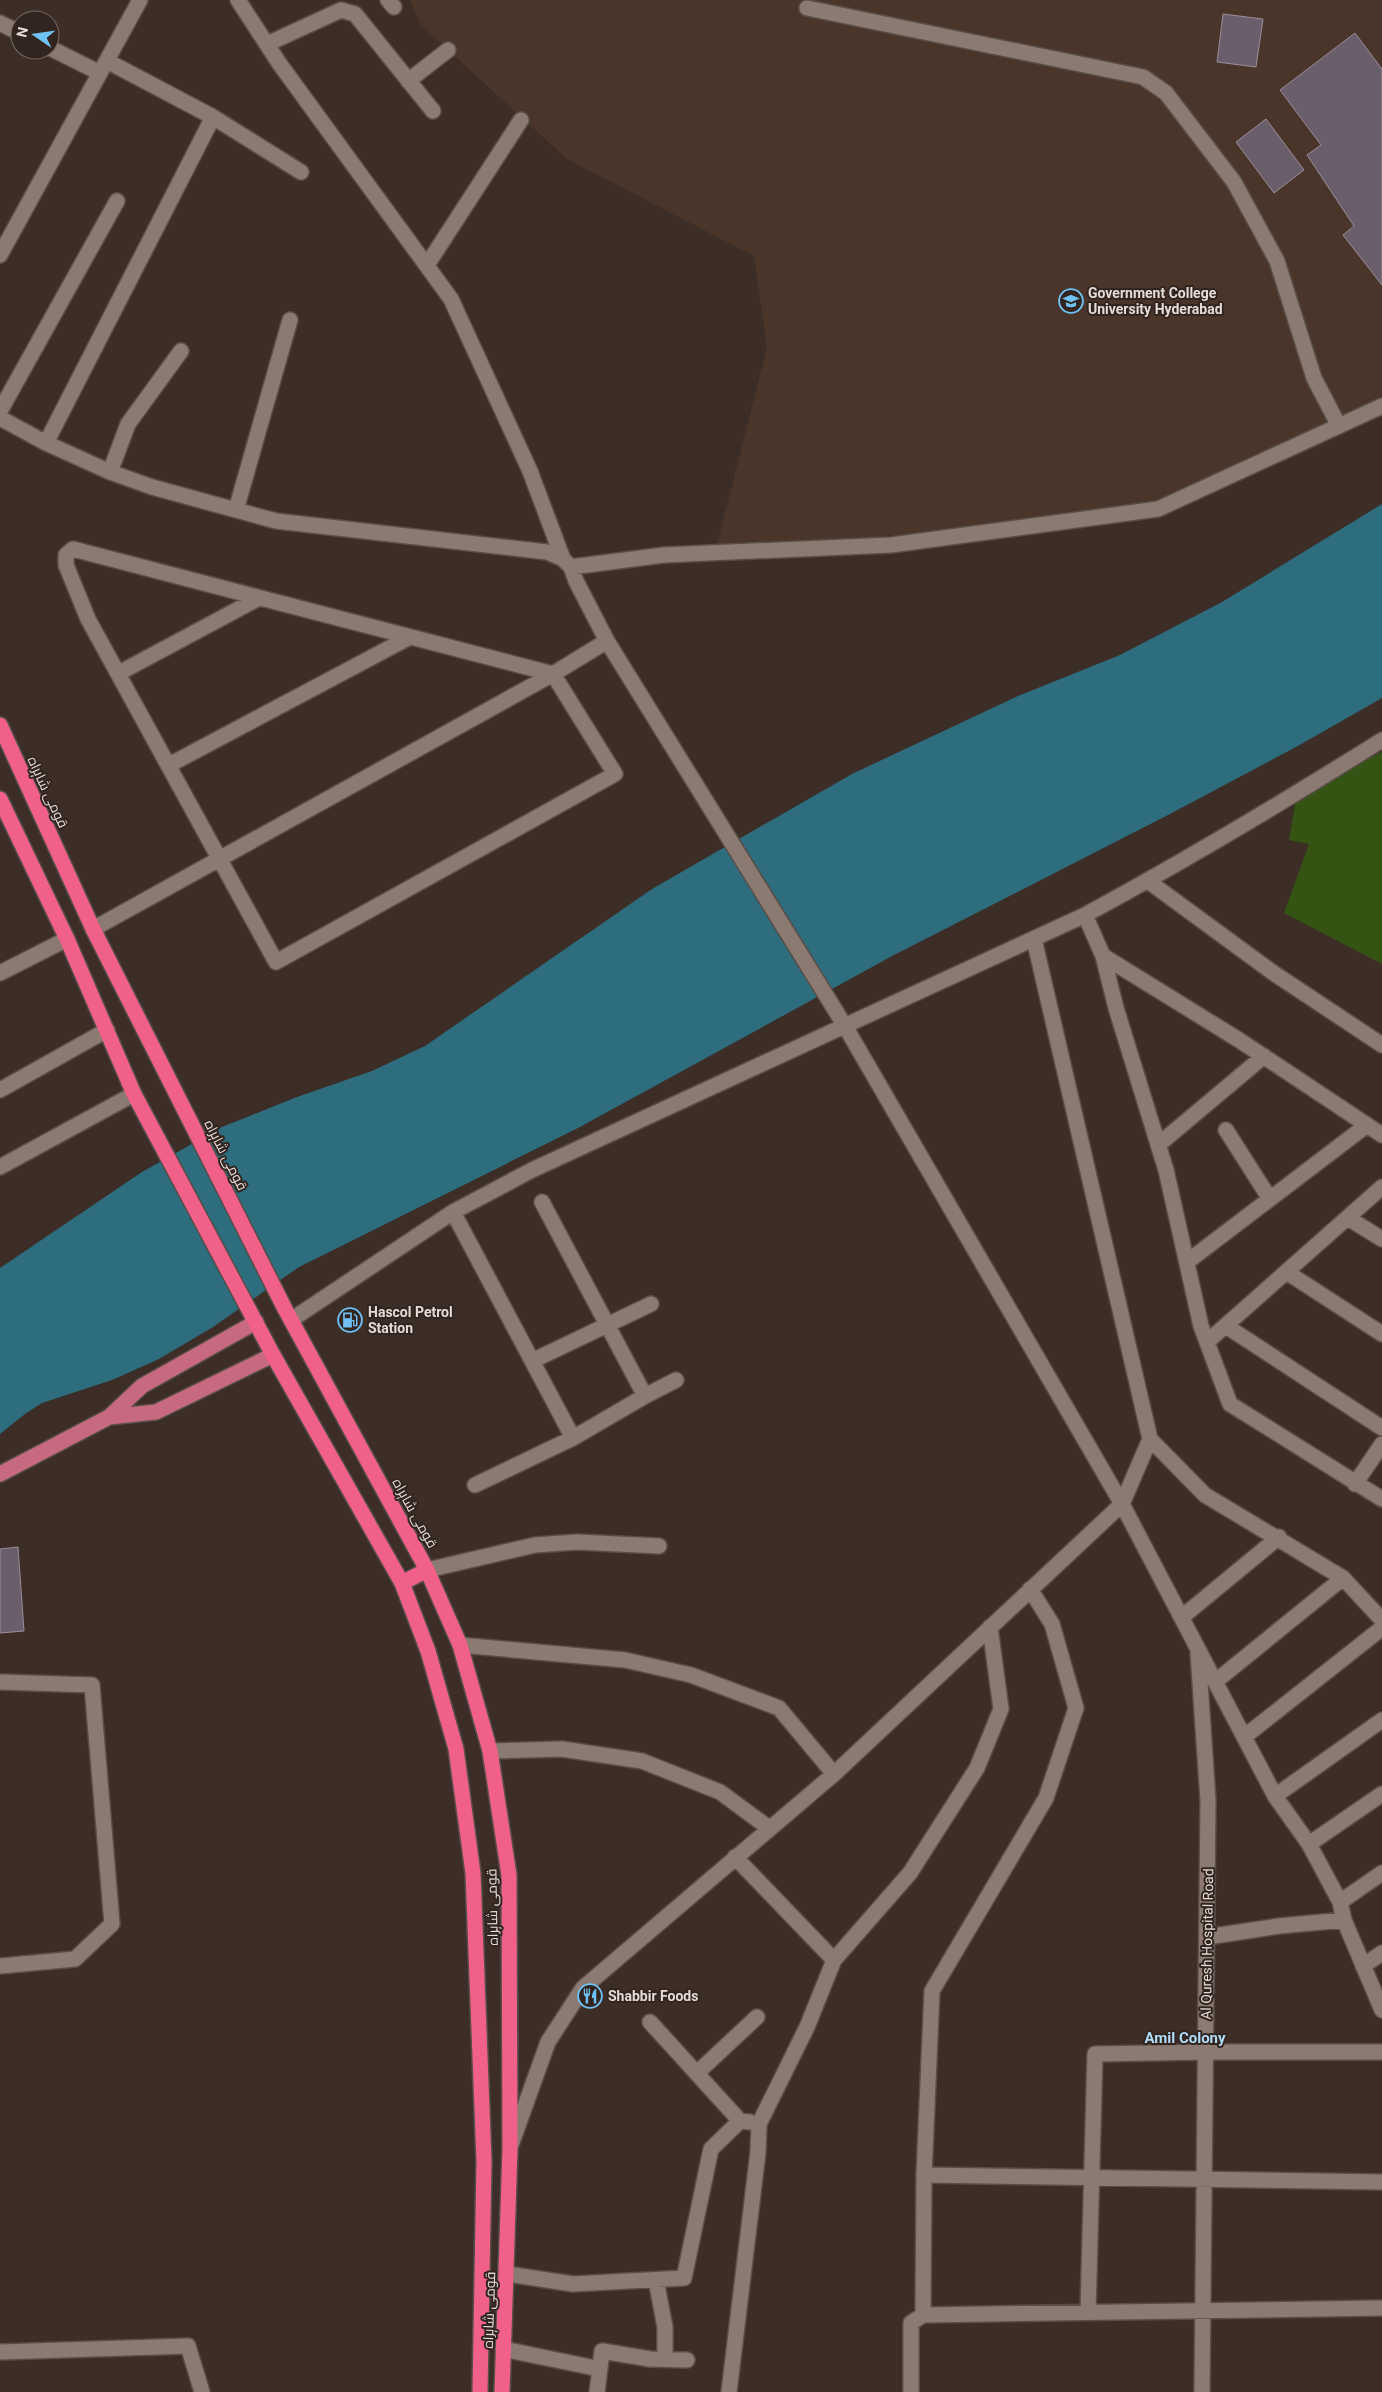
<svg xmlns="http://www.w3.org/2000/svg" width="1382" height="2392" font-family="Roboto,Cairo,sans-serif">
<style>
.built{fill:#4a352b}
.green{fill:#355313}
.water{fill:#2d6d7e}
.building{fill:#6a5e6a;stroke:#9a8d9a}
.lines{fill:none;stroke-linecap:round;stroke-linejoin:round}
.minor-casing{stroke:#594d47;stroke-width:18}
.major-casing{stroke:#594d47;stroke-width:18}
.highway-casing{stroke:#594d47;stroke-width:18}
.minor{stroke:#8b7a72;stroke-width:15}
.major{stroke:#c86a7f;stroke-width:15}
.highway{stroke:#f06088;stroke-width:15}
.labels{text-anchor:middle;stroke-width:4;stroke-linejoin:round;paint-order:stroke}
.poi-label{font-size:14px;font-weight:bold;fill:#e4dbd6;stroke:#32241e;text-anchor:start}
.street-label{font-size:14px;fill:#e4dbd6;stroke:#32241e}
.neighbourhood-label{font-size:15px;font-weight:bold;fill:#b1dcf8;stroke:#32241e}
</style>
<rect width="100%" height="100%" fill="#3c2e27"/>
<path class="built" d="M410 0H1382V405L1158 509 715 553 767 347 754 256 567 159 421 25Z"/>
<path class="green" d="M1382 752V964L1284 913 1309 844 1289 840 1297 793Z"/>
<path class="water" d="M1382 504V698L1296 747 1168 815 894 955 578 1128 299 1267 213 1327 159 1359 112 1380 42 1403 25 1414 0 1434V1268L142 1172 222 1127 297 1097 372 1071 425 1046 652 889 852 774 1018 696 1120 655 1222 602Z"/>
<path class="building" d="M1223 14 1263 19 1256 67 1217 62Z
M1355 33 1382 69V285L1343 235 1354 226 1307 155 1321 145 1280 90Z
M1266 119 1304 170 1274 193 1236 142Z
M18 1547 24 1631 0 1633V1549Z"/>
<g class="lines">
<g class="minor-casing">
<path id="minor" d="M238 0 279 63 451 299 530 471 563 559
M388 0 394 7
M807 8 1143 77 1166 93 1234 182 1277 261 1314 378 1339 426
M0 23 20 33
M267 44 341 10 355 14 433 111
M50 48 100 73
M107 61 213 117 301 172
M408 81 448 50
M0 255 140 0
M427 265 521 120
M0 411 117 201
M0 418 46 443 110 472 152 487 276 521 547 552 563 559 571 567 576 581 607 641 845 1026 1122 1504 1275 1796 1309 1844 1340 1902 1344 1920 1382 2010
M46 443 213 117
M110 472 128 424 181 351
M236 510 290 320
M73 549 553 674 615 774 276 962 88 619 66 565V555Z
M571 567 664 555 891 545 1158 509 1382 406
M119 673 259 598
M169 765 410 637
M1148 881 1272 972 1382 1045
M1085 915 1103 956 1116 1008 1166 1170 1201 1326 1230 1404 1382 1499
M93 929 553 674 607 641
M1034 939 1150 1439 1205 1495 1343 1578 1382 1620
M1103 956 1239 1040 1382 1135
M0 973 67 939
M0 1090 107 1030
M1226 1130 1270 1199
M1158 1145 1264 1056
M0 1167 134 1094
M542 1202 645 1396
M453 1212 573 1438
M1348 1218 1382 1239
M1187 1262 1367 1125
M1288 1273 1382 1334
M291 1320 453 1212 532 1170 1085 915C1186 860 1285 801 1382 740
M1226 1326 1382 1428
M1207 1342 1382 1187
M534 1360 651 1304
M1355 1484 1382 1444
M475 1485 573 1438 645 1396 676 1380
M427 1570 535 1545 577 1542 659 1546
M1182 1617 1279 1537
M460 1645 625 1660 691 1675 779 1708 834 1774
M1198 1653 1208 1800 1202 2392
M1216 1681 1343 1578
M0 1682 92 1685 112 1924 75 1959 0 1966
M1244 1737 1382 1628
M490 1751 562 1749 642 1761 720 1792 769 1828
M1275 1796 1382 1720
M1309 1844 1382 1794
M735 1857 834 1960
M1340 1902 1382 1873
M1207 1937 1279 1926 1344 1920
M1363 1966 1382 1953
M650 2022 740 2121 750 2122
M697 2073 757 2017
M511 2145 548 2042 583 1988 834 1774 1122 1504 1150 1439
M924 2175 1382 2182
M507 2274 573 2284 684 2278 711 2149 740 2121
M656 2280 665 2327V2359
M1088 2312 1095 2054 1206 2052H1382
M923 2315 924 2175 932 1991 1046 1798 1076 1708 1052 1624 1030 1589
M503 2349 600 2369
M0 2352 188 2346 202 2392
M597 2392 602 2351 650 2359 687 2360
M729 2392 758 2152 759 2124 807 2027 834 1960 910 1873 977 1768 1001 1709 990 1627
M911 2392V2323L923 2315 1382 2308"/>
</g>
<g class="major-casing">
<path id="major" d="M109 1417 156 1412 273 1355
M0 1474 109 1417 142 1386 256 1322"/>
</g>
<g class="highway-casing">
<path id="highway" d="M0 725 93 929 285 1309 427 1570 460 1645 490 1751 509 1875 510 2149 502 2392
M0 799 67 939 134 1094 273 1355 402 1583 428 1651 456 1749 473 1873 484 2161 480 2392
M402 1583 427 1570"/>
</g>
<use href="#minor" class="minor"/>
<use href="#major" class="major"/>
<use href="#highway" class="highway"/>
</g>
<defs>
<g id="university-ring" transform="scale(1.25)"><circle r="9.5" fill="#32241e" stroke="#70c1f4" stroke-width="1.5"/><path d="M0-5L7-2L0 1L-7-2ZM-4 1L0 2.5L4 1V4Q0 6-4 4Z" fill="#70c1f4"/></g>
<g id="fuel-ring" transform="scale(1.25)"><circle r="9.5" fill="#32241e" stroke="#70c1f4" stroke-width="1.5"/><path d="M-5.5-6h7V0h2V4h1.3V-2.5L3-4.5l.8-.8L6-3V5H2.5V1h-1V6h-7ZM-4.2-4.7v3.2H.2V-4.7Z" fill="#70c1f4"/></g>
<g id="restaurant-ring" transform="scale(1.25)"><circle r="9.5" fill="#32241e" stroke="#70c1f4" stroke-width="1.5"/><path d="M-5-6h1v4h1v-4h1v4h1v-4h1v5L-1.5 .5V6h-2V.5L-5-1ZM5-6V6H3V1.5H1.5Q1.5-4 5-6Z" fill="#70c1f4"/></g>
</defs>
<g fill-rule="evenodd">
<use href="#university-ring" x="1071" y="301"/>
<use href="#fuel-ring" x="350" y="1320"/>
<use href="#restaurant-ring" x="590" y="1996"/>
</g>
<g class="labels">
<g class="poi-label">
<text x="1088" y="298">Government College<tspan x="1088" dy="16">University Hyderabad</tspan></text>
<text x="368" y="1317">Hascol Petrol<tspan x="368" dy="16">Station</tspan></text>
<text x="608" y="2001">Shabbir Foods</text>
</g>
<g class="street-label">
<text transform="translate(48 792) rotate(65)" y="5">قومی شاہراہ</text>
<text transform="translate(226 1155) rotate(63)" y="5">قومی شاہراہ</text>
<text transform="translate(415 1513) rotate(61)" y="5">قومی شاہراہ</text>
<text transform="translate(492 1907) rotate(-91)" y="5">قومی شاہراہ</text>
<text transform="translate(1207 1944) rotate(-89)" y="5">Al Quresh Hospital Road</text>
<text transform="translate(489 2310) rotate(-88)" y="5">قومی شاہراہ</text>
</g>
<g class="neighbourhood-label">
<text x="1185" y="2043">Amil Colony</text>
</g>
</g>
<g transform="translate(35 35) rotate(283)"><circle r="24" fill="#32241e" stroke="#796d68"/>
<path d="M0-4L9 19L0 12L-9 19Z" fill="#70c1f4"/>
<text y="-8" font-size="14" font-weight="bold" text-anchor="middle" fill="#e4dbd6">N</text>
</g>
</svg>
